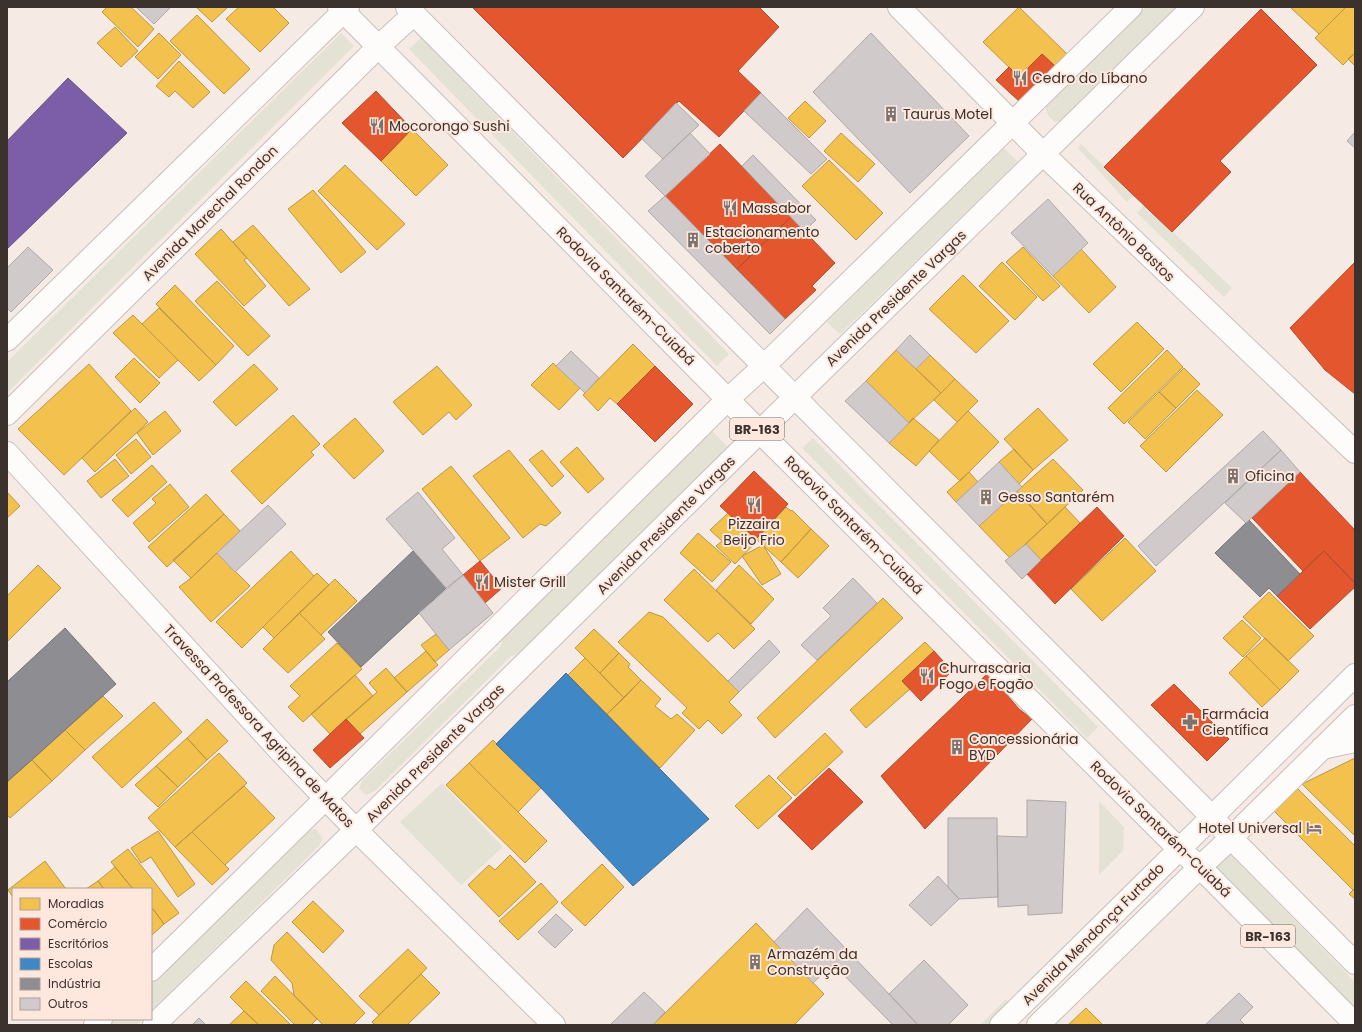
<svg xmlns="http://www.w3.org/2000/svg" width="1362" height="1032" font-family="Poppins,sans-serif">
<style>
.green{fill:#e4e2d4}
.homes{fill:#f2c14e;stroke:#bb9644}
.shops{fill:#e4572e;stroke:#b14c2e}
.offices{fill:#7b5ea7;stroke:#685183}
.schools{fill:#3f88c5;stroke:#3e6e98}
.industry{fill:#8d8d92;stroke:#747274}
.building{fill:#d1cacb;stroke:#afa7a8}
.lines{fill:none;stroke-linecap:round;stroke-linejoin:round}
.minor-casing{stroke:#c8bfbb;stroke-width:24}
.major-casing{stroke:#c8bfbb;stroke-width:24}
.highway-casing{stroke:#c8bfbb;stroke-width:24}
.minor{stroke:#fefcfb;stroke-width:22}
.major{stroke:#fefcfb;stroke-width:22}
.highway{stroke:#fefcfb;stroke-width:22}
.labels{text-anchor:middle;stroke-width:4;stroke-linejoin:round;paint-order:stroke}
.shield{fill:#fee7dd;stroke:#766862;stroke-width:1}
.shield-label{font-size:13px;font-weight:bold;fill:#3b322e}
.poi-label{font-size:14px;fill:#3b322e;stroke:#fee7dd;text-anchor:start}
.street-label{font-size:14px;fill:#3b322e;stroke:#fee7dd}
</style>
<rect width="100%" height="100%" fill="#f6eae5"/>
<path class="green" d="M1146 7H1181L1065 121 1056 122C1049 118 1046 114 1046 105Z
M341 33 354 46 7 393V362Z
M421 38 729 354 717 366 409 49Z
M1081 144 1134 195 1127 202 1078 148Z
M1004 148 1018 162 840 334 827 322Z
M1145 205 1232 288 1224 297 1137 213Z
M712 431 728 447 519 654 511 656 375 791 366 795 359 789 362 781 501 646 503 638Z
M813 438 1098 727 1087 738 802 448Z
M442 783 503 847 461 885 400 822Z
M1099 801 1124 827 1123 851 1099 875Z
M316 829 323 838 319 846 151 1011V983L305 831Z
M1226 854 1231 855 1355 982V1009L1216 869 1214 863Z
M1006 999 1013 1006 994 1025H980Z
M114 1019H143L137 1025H108Z"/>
<path class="homes" d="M107 7H131L154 29 138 47 102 12Z
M196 7H228L212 22Z
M239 7H273L289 23 260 52 226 19Z
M1019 7 1067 54 1055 66 1042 54 1019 77 983 42Z
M1292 7H1346L1319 34 1291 8Z
M1346 7H1355V53L1343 65 1315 38Z
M197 15 250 69 224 94 170 41Z
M115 27 138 51 121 67 97 43Z
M159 33 181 55 158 79 135 57Z
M1355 53V66L1348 59Z
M179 61 210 92 193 108 175 91 169 97 156 86Z
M805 101 826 121 809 138 788 118Z
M412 129 448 165 416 196 381 161Z
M841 133 875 164 858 182 824 151Z
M829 160 883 213 856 240 802 186Z
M345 165 405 224 377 250 318 191Z
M313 190 366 252 341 273 288 209Z
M253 225 310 289 289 306 233 242Z
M221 229 247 258 244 260 266 286 244 306 195 254Z
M1023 247 1060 286 1043 301 1006 262Z
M1081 249 1116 287 1089 313 1053 276Z
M1002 262 1037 297 1015 320 979 286Z
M963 275 1009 321 976 353 929 309Z
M217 281 270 336 248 356 195 301Z
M175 285 234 346 216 365 156 304Z
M159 308 216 365 199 381 142 324Z
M133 315 178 360 159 378 113 333Z
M1137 322 1164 349 1121 392 1093 364Z
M633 344 655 366 617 404 610 398 598 411 583 395Z
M896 350 941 393 909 423 866 381Z
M1167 350 1183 367 1124 424 1108 408Z
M930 355 955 379 941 393 916 369Z
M134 358 160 383 140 403 115 377Z
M553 363 580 388 559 410 531 385Z
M89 364 131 411 64 475 18 429Z
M254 364 278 389 236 426 213 402Z
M437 366 472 405 456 420 449 412 423 435 393 402Z
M1184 368 1200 384 1176 408 1159 392Z
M955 379 978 401 957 422 934 400Z
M1197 390 1223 415 1166 472 1140 446Z
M1159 392 1176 408 1145 439 1128 422Z
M135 408 148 422 95 472 82 458Z
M1038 408 1068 440 1033 470 1004 439Z
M165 411 181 431 153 455 137 433Z
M968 411 999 442 960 481 929 451Z
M293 415 320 444 311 452 314 455 262 504 231 471Z
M355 418 384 451 354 479 323 446Z
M913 418 939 440 916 466 889 443Z
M136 439 151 457 131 474 116 455Z
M577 447 604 479 588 493 560 462Z
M1014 449 1033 470 1019 484 999 462Z
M509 450 561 513 546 526 540 524 523 538 473 476Z
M542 450 564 476 552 487 529 460Z
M115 459 129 476 101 498 87 481Z
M1053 459 1083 490 1047 524 1017 491Z
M152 465 167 482 128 517 112 500Z
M451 466 510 538 480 561 422 489Z
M969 472 978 482 956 502 947 492Z
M170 484 189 507 149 542 133 523 156 503 152 499Z
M1017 491 1047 524 1010 558 979 526Z
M7 492 20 506 7 518Z
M206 494 224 514 167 567 148 547Z
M786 507 791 511 792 510 811 529 781 562 756 539Z
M1065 507 1080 523 1041 560 1026 544Z
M728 513 758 540 735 564 716 546 722 541 710 530Z
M224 514 240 531 191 578 173 560Z
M811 529 829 546 798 578 781 562Z
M698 533 731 562 712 582 680 553Z
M1125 538 1156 571 1102 621 1071 589Z
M763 545 781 574 762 585 742 556Z
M291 551 314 576 242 648 216 622Z
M217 553 250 586 211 622 179 587 191 578Z
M38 565 61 588 7 642V596Z
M739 565 774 599 751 624 716 590Z
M694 569 755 629 734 649 718 633 708 642 664 600Z
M317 573 329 585 274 638 263 627Z
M335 579 357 601 321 635 299 613Z
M1269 592 1314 636 1288 661 1243 617Z
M883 598 903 618 775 738 757 718Z
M649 612 663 617 739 692 729 702 742 715 722 734 708 720 699 729 682 713 687 708 618 642Z
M299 613 325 639 288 673 263 649Z
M1242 620 1261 638 1243 657 1223 638Z
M594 629 619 653 600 673 575 648Z
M436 634 449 650 435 662 421 645Z
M1265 638 1299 671 1280 690 1246 656Z
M925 642 934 651 902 681 910 689 866 728 850 710Z
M337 643 362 669 303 722 288 707 300 696 290 686Z
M426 651 438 665 407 692 394 678Z
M619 653 630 664 628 667 641 680 624 698 600 673Z
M1246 656 1280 690 1262 707 1229 673Z
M585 658 624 698 607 714 568 675Z
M386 668 407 692 360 734 346 719 377 692 369 683Z
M355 675 373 696 330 734 311 714Z
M641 680 661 699 655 706 671 719 677 714 695 730 660 768 607 714Z
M103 696 123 716 85 750 65 730Z
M154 702 182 732 122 788 92 757Z
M207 719 228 741 207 760 187 738Z
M65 730 85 750 52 781 32 760Z
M825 733 843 752 795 796 777 778Z
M187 738 207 760 178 787 156 766Z
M493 740 541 788 518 812 469 763Z
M219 753 247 783 175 847 148 818Z
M1355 758V836L1302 784Z
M32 760 52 781 10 818 7 815V782Z
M469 763 547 841 525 863 446 785Z
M156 766 178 787 158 807 135 785Z
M769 775 792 798 758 829 735 806Z
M244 786 275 818 225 865 192 832Z
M1297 788 1355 846V888L1353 890 1273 810Z
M158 831 195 884 178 897 151 857 141 863 131 848Z
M192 832 229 869 212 885 175 847Z
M128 849 179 913 164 924 153 909 151 910V889H133L111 862Z
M510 855 536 882 499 917 468 885 489 865 495 870Z
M45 861 66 889H13V897L8 890Z
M602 864 624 887 585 926 561 903Z
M115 867 133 889H104L98 881Z
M98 881 104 889H86Z
M541 883 558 902 518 940 499 921Z
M1355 888V899L1349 894Z
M313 901 344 931 323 953 292 922Z
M153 909 164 924 151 936V910Z
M756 923 824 994 794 1025H653Z
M287 932 365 1013 353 1025H323L294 995 292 983 271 960 274 945Z
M408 949 427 968 379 1015 359 996Z
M421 974 440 993 407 1025H375L372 1022Z
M275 976 317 1019 311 1025H295L261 991Z
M246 981 291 1025H259L244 1011 230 997Z
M1086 1008 1103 1025H1068Z
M244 1011 259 1025H229Z"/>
<path class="shops" d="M472 7H759L779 27 738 71 761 93 719 137 679 101 623 158Z
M1261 9 1317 65 1220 161 1231 172 1172 232 1104 167Z
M1042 54 1055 66 1020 102 996 80 1009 67 1019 77Z
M376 91 412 129 381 161 342 123Z
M720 144 791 217 737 269 665 196Z
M791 217 835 263 812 286 816 290 785 319 737 269Z
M1355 262V394L1325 370 1290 328Z
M655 366 693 404 655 442 617 404Z
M754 471 788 504 756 539 720 506Z
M1300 472 1355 530V583L1324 551 1303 571 1252 518Z
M1097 507 1124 536 1055 604 1027 574Z
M1324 551 1355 583V587L1310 629 1277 596Z
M480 561 502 588 485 603 463 575Z
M934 651 952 671 921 701 902 681Z
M988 673 1019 709 1032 719 925 829 881 776Z
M1174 684 1229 739 1207 761 1151 705Z
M346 719 364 738 330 768 313 750Z
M829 768 863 802 812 850 778 816Z"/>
<path class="offices" d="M68 78 127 133 7 249V141Z"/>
<path class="schools" d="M566 673 709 819 633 886 541 788 496 744Z"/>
<path class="industry" d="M1249 520 1300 574 1277 596 1269 588 1260 597 1215 553Z
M413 551 446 588 361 667 328 632Z
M65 628 116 684 7 782V682Z"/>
<path class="building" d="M136 7H171L154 24Z
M871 33 969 136 910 193 813 92Z
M761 93 827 159 811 174 744 111Z
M676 103 699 125 663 159 642 139Z
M1355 132V148L1347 141Z
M690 133 710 154 665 196 645 176Z
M753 155 816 220 804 231 742 166Z
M665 196 785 319 770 334 648 211Z
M1048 199 1088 243 1053 276 1011 233Z
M28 247 53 270 11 312 7 308V268Z
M910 335 930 355 916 369 896 350Z
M571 351 599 378 585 393 556 366Z
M866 381 909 423 889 443 845 401Z
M1263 431 1281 450 1156 566 1138 546Z
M1281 450 1300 472 1246 523 1225 503Z
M999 462 1022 487 979 526 956 502Z
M418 492 455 538 442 549 463 575 446 588 386 519Z
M268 505 286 524 235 572 217 553Z
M1026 544 1041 560 1022 579 1005 561Z
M463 575 493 613 449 650 419 613Z
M853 578 877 603 817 660 801 645 831 616 823 608Z
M769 640 780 652 739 692 728 681Z
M1027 800 1066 802 1062 913 1028 915V905L998 907 997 836 1027 837Z
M948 818H997L998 897 959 899 948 887Z
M938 876 959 899 931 926 909 905Z
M807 908 889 994 918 1025H893L833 964 813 983 774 942Z
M556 914 573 930 555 948 538 932Z
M924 960 968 1005 948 1025H918L889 994Z
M644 992 665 1012 653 1025H610Z
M1239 993 1253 1007 1240 1020 1245 1025H1205Z
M199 1018 206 1025H192Z"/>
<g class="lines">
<g class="minor-casing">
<path id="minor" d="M899 7 1043 154 1355 452
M7 340 348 7
M7 414 379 46 414 14
M7 453 281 752 356 830 554 1025
M1322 748 1355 741
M1212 817 1355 675
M1231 838 1355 716
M151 970 326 798 728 399 763 367 1131 7
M95 1025 101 1019
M154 1025 356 830 794 398 1193 7"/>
</g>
<g class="major-casing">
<path id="major" d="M1001 1025 1212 817
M1038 1025 1200 867 1231 838"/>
</g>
<g class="highway-casing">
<path id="highway" d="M339 7 760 432 1179 849 1200 867 1355 1024
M407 7 1212 817 1231 838 1355 963"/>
</g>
<use href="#minor" class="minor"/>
<use href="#major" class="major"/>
<use href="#highway" class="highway"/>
</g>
<defs>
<g id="restaurant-bare" transform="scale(1.2)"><path d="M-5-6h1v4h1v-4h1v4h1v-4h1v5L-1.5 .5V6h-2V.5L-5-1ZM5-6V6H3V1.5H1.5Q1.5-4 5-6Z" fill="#7c726e" stroke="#fee7dd" stroke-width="2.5" paint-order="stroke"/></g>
<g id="building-bare" transform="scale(1.2)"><path d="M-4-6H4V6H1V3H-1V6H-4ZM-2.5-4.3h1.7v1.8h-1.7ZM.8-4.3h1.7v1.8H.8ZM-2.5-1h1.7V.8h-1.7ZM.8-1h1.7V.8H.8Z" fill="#7c726e" stroke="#fee7dd" stroke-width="2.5" paint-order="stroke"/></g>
<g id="pharmacy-bare" transform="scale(1.2)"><path d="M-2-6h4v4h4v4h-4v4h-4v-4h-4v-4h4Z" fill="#7c726e" stroke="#fee7dd" stroke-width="2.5" paint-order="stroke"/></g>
<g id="hotel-bare" transform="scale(1.2)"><path d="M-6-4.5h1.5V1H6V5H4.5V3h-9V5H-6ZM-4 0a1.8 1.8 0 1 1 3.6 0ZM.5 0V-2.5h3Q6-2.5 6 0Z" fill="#7c726e" stroke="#fee7dd" stroke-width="2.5" paint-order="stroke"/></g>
</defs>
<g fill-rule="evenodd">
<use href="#restaurant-bare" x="1020" y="78"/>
<use href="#building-bare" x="891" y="114"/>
<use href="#restaurant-bare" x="377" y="126"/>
<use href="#restaurant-bare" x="730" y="208"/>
<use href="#building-bare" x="693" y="240"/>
<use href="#building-bare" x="1233" y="476"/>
<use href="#building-bare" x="986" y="497"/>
<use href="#restaurant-bare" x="754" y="505"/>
<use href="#restaurant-bare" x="482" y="582"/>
<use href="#restaurant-bare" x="927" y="676"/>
<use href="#pharmacy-bare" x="1190" y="722"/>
<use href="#building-bare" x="957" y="747"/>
<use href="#hotel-bare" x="1314" y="828"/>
<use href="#building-bare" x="755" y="962"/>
</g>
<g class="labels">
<g class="shield">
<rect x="730" y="418" width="54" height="22" rx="3"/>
<rect x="1241" y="925" width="54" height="22" rx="3"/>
</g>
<g class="shield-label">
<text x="757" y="434">BR-163</text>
<text x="1268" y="941">BR-163</text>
</g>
<g class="poi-label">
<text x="1032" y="83">Cedro do Líbano</text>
<text x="903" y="119">Taurus Motel</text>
<text x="389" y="131">Mocorongo Sushi</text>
<text x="742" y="213">Massabor</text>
<text x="705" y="237">Estacionamento<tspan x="705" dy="16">coberto</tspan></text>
<text x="1245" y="481">Oficina</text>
<text x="998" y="502">Gesso Santarém</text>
<text x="754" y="529" text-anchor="middle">Pizzaira<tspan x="754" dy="16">Beijo Frio</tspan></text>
<text x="494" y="587">Mister Grill</text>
<text x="939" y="673">Churrascaria<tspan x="939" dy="16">Fogo e Fogão</tspan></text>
<text x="1202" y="719">Farmácia<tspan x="1202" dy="16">Científica</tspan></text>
<text x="969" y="744">Concessionária<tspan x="969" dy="16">BYD</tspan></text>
<text x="1302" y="833" text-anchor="end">Hotel Universal</text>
<text x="767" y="959">Armazém da<tspan x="767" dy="16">Construção</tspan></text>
</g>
<g class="street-label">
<text transform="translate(210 213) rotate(-45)" y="5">Avenida Marechal Rondon</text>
<text transform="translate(1124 232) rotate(44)" y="5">Rua Antônio Bastos</text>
<text transform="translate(626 296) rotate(45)" y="5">Rodovia Santarém-Cuiabá</text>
<text transform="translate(896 298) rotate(-44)" y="5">Avenida Presidente Vargas</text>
<text transform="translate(666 525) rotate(-45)" y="5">Avenida Presidente Vargas</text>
<text transform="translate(854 525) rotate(45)" y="5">Rodovia Santarém-Cuiabá</text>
<text transform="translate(259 726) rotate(47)" y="5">Travessa Professora Agripina de Matos</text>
<text transform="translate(435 753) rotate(-45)" y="5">Avenida Presidente Vargas</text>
<text transform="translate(1161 829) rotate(44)" y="5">Rodovia Santarém-Cuiabá</text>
<text transform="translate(1093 934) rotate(-45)" y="5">Avenida Mendonça Furtado</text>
</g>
</g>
<rect width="1362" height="1032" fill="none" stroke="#3b322e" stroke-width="16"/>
<rect x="12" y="888" width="140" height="132" fill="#fee7dd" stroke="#b09f97"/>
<rect x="20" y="898" width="20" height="12" fill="#f2c14e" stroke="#b09f97"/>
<text x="48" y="908" font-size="12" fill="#3b322e">Moradias</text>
<rect x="20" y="918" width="20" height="12" fill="#e4572e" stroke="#b09f97"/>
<text x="48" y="928" font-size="12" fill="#3b322e">Comércio</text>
<rect x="20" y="938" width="20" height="12" fill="#7b5ea7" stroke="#b09f97"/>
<text x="48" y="948" font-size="12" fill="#3b322e">Escritórios</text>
<rect x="20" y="958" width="20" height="12" fill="#3f88c5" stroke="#b09f97"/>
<text x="48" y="968" font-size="12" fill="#3b322e">Escolas</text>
<rect x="20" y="978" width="20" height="12" fill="#8d8d92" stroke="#b09f97"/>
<text x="48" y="988" font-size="12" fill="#3b322e">Indústria</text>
<rect x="20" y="998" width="20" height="12" fill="#d1cacb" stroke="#b09f97"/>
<text x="48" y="1008" font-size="12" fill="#3b322e">Outros</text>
</svg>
